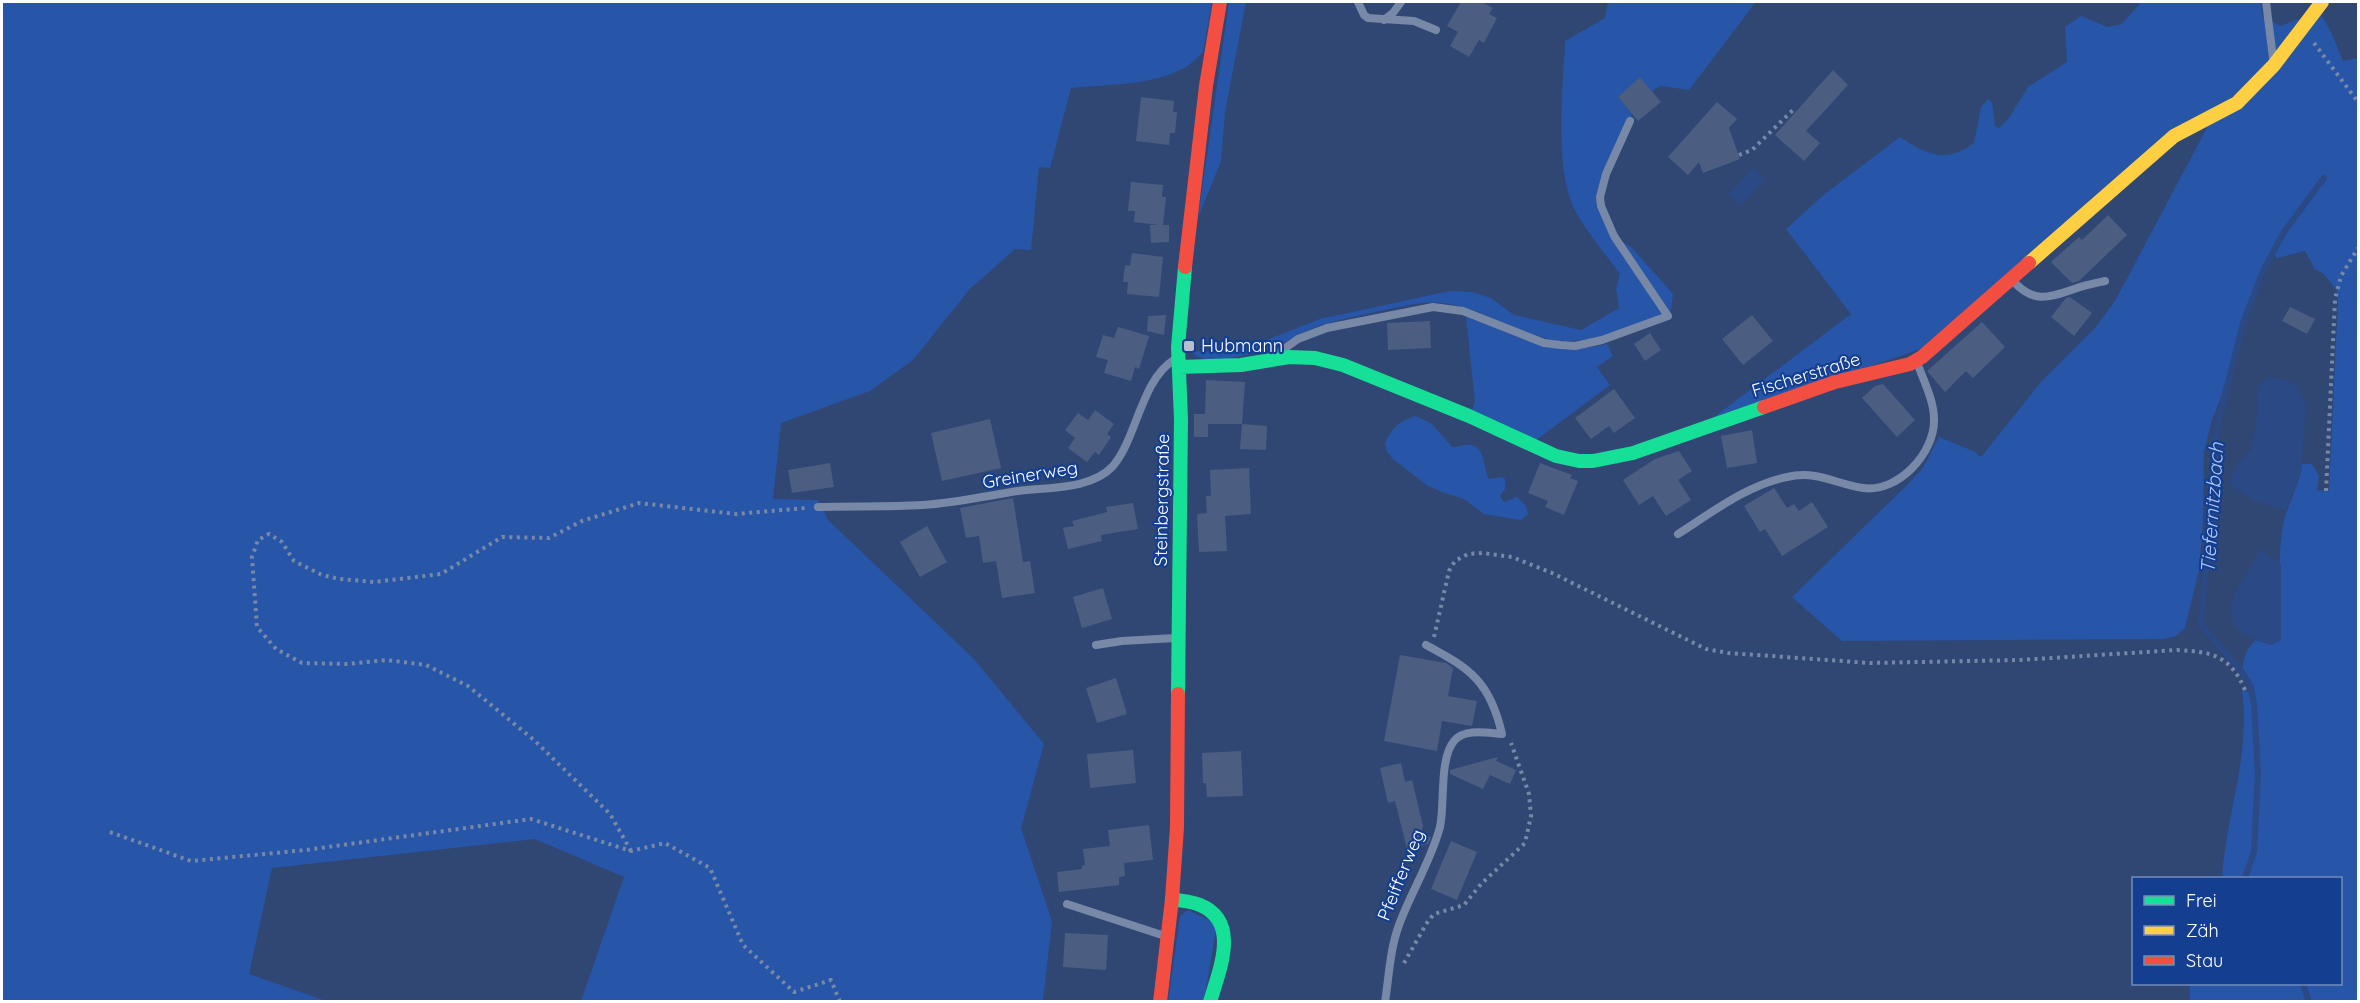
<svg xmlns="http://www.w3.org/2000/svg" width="2360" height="1003" font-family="Quicksand,sans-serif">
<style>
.green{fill:#2755a7}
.water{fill:#2b4984}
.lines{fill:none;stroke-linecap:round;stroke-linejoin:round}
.stream{stroke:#2b4984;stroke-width:6}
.building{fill:#4b5e82}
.path{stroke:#7888a7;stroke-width:4;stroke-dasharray:3 4.5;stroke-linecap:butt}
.lane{stroke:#7888a7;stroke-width:8}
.fast{stroke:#16e098;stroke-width:14}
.slow{stroke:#ffcf43;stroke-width:14}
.jam{stroke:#f24e42;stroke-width:14}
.poi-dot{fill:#b7bfce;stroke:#143f90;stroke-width:2}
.labels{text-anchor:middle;stroke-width:4.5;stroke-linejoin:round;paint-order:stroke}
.poi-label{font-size:18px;fill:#fff;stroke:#143f90;text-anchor:start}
.street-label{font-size:18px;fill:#fff;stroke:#143f90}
.water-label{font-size:20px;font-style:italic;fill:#adc8f8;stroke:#143f90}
</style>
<rect width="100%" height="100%" fill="#304774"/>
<path class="green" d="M2 2H1212L1203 52C1198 57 1192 63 1186 67 1153 86 1107 84 1071 88L1050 168 1039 167 1031 250 1015 249 969 290 913 360 870 391 781 423 773 499 818 500 828 520 973 658 1044 744 1021 828 1052 921 1043 1001H581L624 877 535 839 272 868 249 974 326 1001 2 1002Z
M1229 2H1246L1225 112 1221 161 1198 218Z
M1608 2H1756L1689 90 1661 86 1652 91 1640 78 1618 97 1632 114 1600 197 1614 236 1632 248 1673 294 1671 310C1636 327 1583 349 1544 338 1500 326 1463 295 1414 304 1385 310 1354 316 1325 324 1306 329 1290 341 1272 348 1264 352 1216 362 1209 360 1203 359 1194 355 1189 351L1222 353 1239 351 1320 319 1450 291 1472 292 1491 298 1514 315 1581 330 1619 308 1616 289 1620 274C1606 255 1589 235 1577 214 1553 172 1563 90 1565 41L1605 18Z
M2141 2H2260L2263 18 2281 26 2295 20 2321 15 2331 32 2343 61 2358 58V1001H2190V984H2340V878H2222C2226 816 2251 754 2242 691L2245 690 2253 697C2251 688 2247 682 2244 674 2240 663 2247 647 2256 640L2271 645 2281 640C2281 604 2277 566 2282 531 2285 508 2300 486 2302 464H2312L2319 476 2317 491 2329 490 2338 299 2337 291 2324 274 2315 269 2305 251 2277 258 2273 254 2263 271 2243 323 2227 382 2212 420 2204 452 2203 523 2199 570 2185 628 2176 636 2164 639 1842 641 1792 597 1907 485 1923 468 1939 437 1973 451 1981 457 2041 382 2095 328 2115 301 2209 124 2234 95 1930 346 1710 420 1851 314 1786 229 1826 193 1900 137C1927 155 1946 164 1974 143L1981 107 1988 99 1992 102 1995 126 1999 128 2009 118 2028 87 2067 62 2065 27 2081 16 2108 27 2122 24Z
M1466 317C1520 335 1547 359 1607 344L1613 356 1597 367 1610 385 1535 441 1471 412 1475 402Z
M1416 416 1432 424 1452 447C1458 448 1465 443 1471 445 1486 448 1483 469 1489 479L1501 477 1505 479V489L1500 496 1504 502 1517 497 1526 506 1528 514 1521 520 1484 514 1464 499 1442 492 1428 486 1393 459 1387 452 1385 443C1392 428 1400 420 1416 416Z
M1188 910 1217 924 1204 1001 1168 1002 1180 916Z"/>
<path class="water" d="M1753 168 1765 179 1741 205 1729 194Z
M2269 377 2279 378 2296 385 2306 405 2301 473 2286 510 2254 501 2229 484 2236 466 2252 448 2258 412 2257 387Z
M2260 549 2281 564V640L2271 645C2264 643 2255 640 2249 637 2208 615 2248 576 2260 549Z"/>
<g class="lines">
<path class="stream" d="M2245 878 2254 852 2258 773 2254 705 2251 687 2242 672 2201 625 2205 575 2213 544 2212 469 2218 422 2243 323 2263 271 2284 232 2324 178
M2303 984 2309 1002"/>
</g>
<path class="building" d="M1461 2H1482L1493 8 1489 14 1497 18 1484 43 1479 40 1469 57 1450 46 1458 32 1447 26Z
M1833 70 1848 85 1806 131 1820 143 1804 161 1775 135Z
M1640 77 1661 102 1638 121 1618 97Z
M1141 97 1174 101 1173 112H1177L1175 133H1170L1169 145 1136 141Z
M1717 102 1737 119 1729 128 1740 159 1703 173 1699 162 1688 175 1668 157Z
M1131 182 1163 185 1162 197H1166L1163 225H1169V242L1151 243 1150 225H1159L1134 222 1135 211H1128Z
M2108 215 2127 235 2079 281 2072 283 2051 262 2079 237 2082 240Z
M1132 253 1163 257 1159 297 1127 294 1128 282H1123L1125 265 1130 266Z
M2070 297 2092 313 2074 336 2051 317 2066 298Z
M2290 307 2315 319 2307 334 2282 321Z
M1166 315 1164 335 1147 331 1148 316Z
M1752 315 1773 341 1743 365 1722 339Z
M1430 321 1431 348 1388 350 1387 323Z
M1982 322 2005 347 1973 378 1966 371 1945 392 1927 371Z
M1118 327 1149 336 1139 369 1135 367 1131 381 1104 373 1108 360 1096 357 1103 335 1114 338Z
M1650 333 1661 350 1645 361 1634 344Z
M1206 380 1245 382 1242 424H1208V437H1194V414H1205Z
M1883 384 1915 420 1897 437 1862 398 1875 386Z
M1614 389 1635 418 1614 433 1609 426 1591 439 1575 418Z
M1095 410 1114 424 1107 434 1111 437 1099 455 1095 452 1087 462 1068 448 1075 438 1065 430 1078 413 1088 420Z
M990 419 1001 468 942 481 931 433Z
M1242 424 1267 426 1266 450 1240 449Z
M1752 430 1757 463 1727 468 1721 436Z
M1679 451 1692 471 1678 480 1691 500 1666 516 1653 496 1639 505 1623 480 1655 459Z
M830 463 834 487 792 493 788 470Z
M1540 463 1572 475 1570 478 1578 481 1564 515 1545 507 1548 501 1528 493Z
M1249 468 1251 514 1225 516 1227 551 1199 552 1197 514 1207 513 1206 496H1211L1210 470Z
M1774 488 1787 508 1794 504 1799 511 1812 502 1828 527 1782 556 1765 529 1760 532 1744 506Z
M1013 498 1023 562 1030 561 1035 593 1002 598 996 561 983 563 979 536 966 538 960 508Z
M1133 503 1138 529 1101 535 1102 541 1068 549 1063 528 1074 526 1072 521 1107 512 1106 507Z
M927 526 947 562 920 577 900 542Z
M1103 588 1112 619 1082 628 1073 597Z
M1400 655 1446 663 1453 668 1448 696 1477 701 1472 726 1442 721 1437 751 1384 741Z
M1116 678 1127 714 1097 723 1086 688Z
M1133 750 1136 783 1090 788 1087 754Z
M1241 751 1243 796 1207 797 1206 783H1203L1202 753Z
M1498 757 1496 761 1516 770 1510 784 1490 775 1483 789 1450 774V770Z
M1401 763 1405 782 1412 780 1423 826 1421 834 1431 837 1428 844 1407 849 1395 801 1388 803 1380 768Z
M1149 825 1153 860 1124 863 1125 876 1119 877V885L1059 892 1057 872 1082 869V866L1085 865 1083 849 1110 846 1108 830Z
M1451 841 1477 852 1457 900 1431 889Z
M1065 933 1108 935 1106 970 1063 967Z"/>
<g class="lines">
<path class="path" d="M2314 43 2358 102
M1739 155 1752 150 1795 108
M2326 491 2335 299 2341 276 2358 248
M1434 637 1449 571 1455 561 1468 554 1483 553 1512 557 1552 573 1706 649 1728 653 1870 663 2020 660 2177 650C2212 652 2230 655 2245 690
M110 832 191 861 306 850 531 819 631 851 665 843 710 868 743 945 794 992 831 980 840 1002
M631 851 610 814 534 740 468 686 426 665 387 660 348 664 302 663 276 649 257 627 252 557 258 540 269 534 282 542 294 561 322 575 340 579 374 582 441 574 502 537 549 538 582 521 639 503 736 514 806 508
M1404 963 1428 921 1434 914 1464 905 1481 884 1525 843 1531 816 1529 794 1511 743"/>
<path class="lane" d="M1358 2 1364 15 1368 18 1414 21 1436 30
M2266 2 2273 58
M1384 20 1393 13 1401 2
M2013 281C2035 305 2050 297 2077 288 2086 285 2096 283 2105 281
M1281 351 1298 339 1327 328 1433 307 1463 311 1544 343 1561 345 1575 346 1602 340 1668 316 1614 236 1601 206 1600 197 1606 174 1630 121
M818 507C853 506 888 507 923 505 955 503 986 496 1018 491 1048 487 1091 490 1113 466 1137 438 1141 380 1174 360
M1678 534C1711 513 1747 485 1787 477 1817 470 1835 484 1863 488 1898 493 1935 453 1934 419 1934 400 1923 380 1917 362
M1096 645 1122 641 1175 638
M1067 904 1165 936
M1385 1002C1389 976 1390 949 1399 925 1411 892 1431 861 1440 827 1445 804 1439 759 1454 741 1465 728 1487 733 1502 734 1490 682 1471 669 1426 645"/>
<path class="fast" d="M1179 367 1241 365 1289 357 1315 358 1343 365 1469 416 1556 456 1579 461H1593L1633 453 1764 407
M1178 694 1181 420 1178 347 1185 267
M1172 899C1181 901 1191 901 1200 905 1241 922 1219 970 1210 1002"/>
<path class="slow" d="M2029 263 2174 136 2237 103 2274 65 2322 2"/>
<path class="jam" d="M1185 267 1206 86 1220 2
M1764 407 1835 382 1910 364 1922 357 2029 263
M1160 1002 1172 899 1177 827 1178 694"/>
</g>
<rect class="poi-dot" x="1183" y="340" width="12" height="12" rx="3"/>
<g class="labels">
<g class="poi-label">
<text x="1201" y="352">Hubmann</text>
</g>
<g class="street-label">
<text transform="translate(1806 375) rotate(-17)" y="6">Fischerstraße</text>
<text transform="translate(1030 475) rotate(-9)" y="6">Greinerweg</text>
<text transform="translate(1162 500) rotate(-89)" y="6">Steinbergstraße</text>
<text transform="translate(1401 875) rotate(-68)" y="6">Pfeifferweg</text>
</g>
<g class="water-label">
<text transform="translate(2212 508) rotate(-86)" y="7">Tiefernitzbach</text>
</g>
</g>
<rect width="2360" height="1003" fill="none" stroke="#ffffff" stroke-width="6"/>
<rect x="2132" y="877" width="210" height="108" fill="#143f90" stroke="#728cbc" stroke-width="1.5"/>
<rect x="2144" y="896" width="30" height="9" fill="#16e098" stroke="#728cbc" stroke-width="1.5"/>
<text x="2186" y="907" font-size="18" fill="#ffffff">Frei</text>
<rect x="2144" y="926" width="30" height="9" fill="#ffcf43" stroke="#728cbc" stroke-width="1.5"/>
<text x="2186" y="937" font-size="18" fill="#ffffff">Zäh</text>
<rect x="2144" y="956" width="30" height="9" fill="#f24e42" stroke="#728cbc" stroke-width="1.5"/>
<text x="2186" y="967" font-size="18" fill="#ffffff">Stau</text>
</svg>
